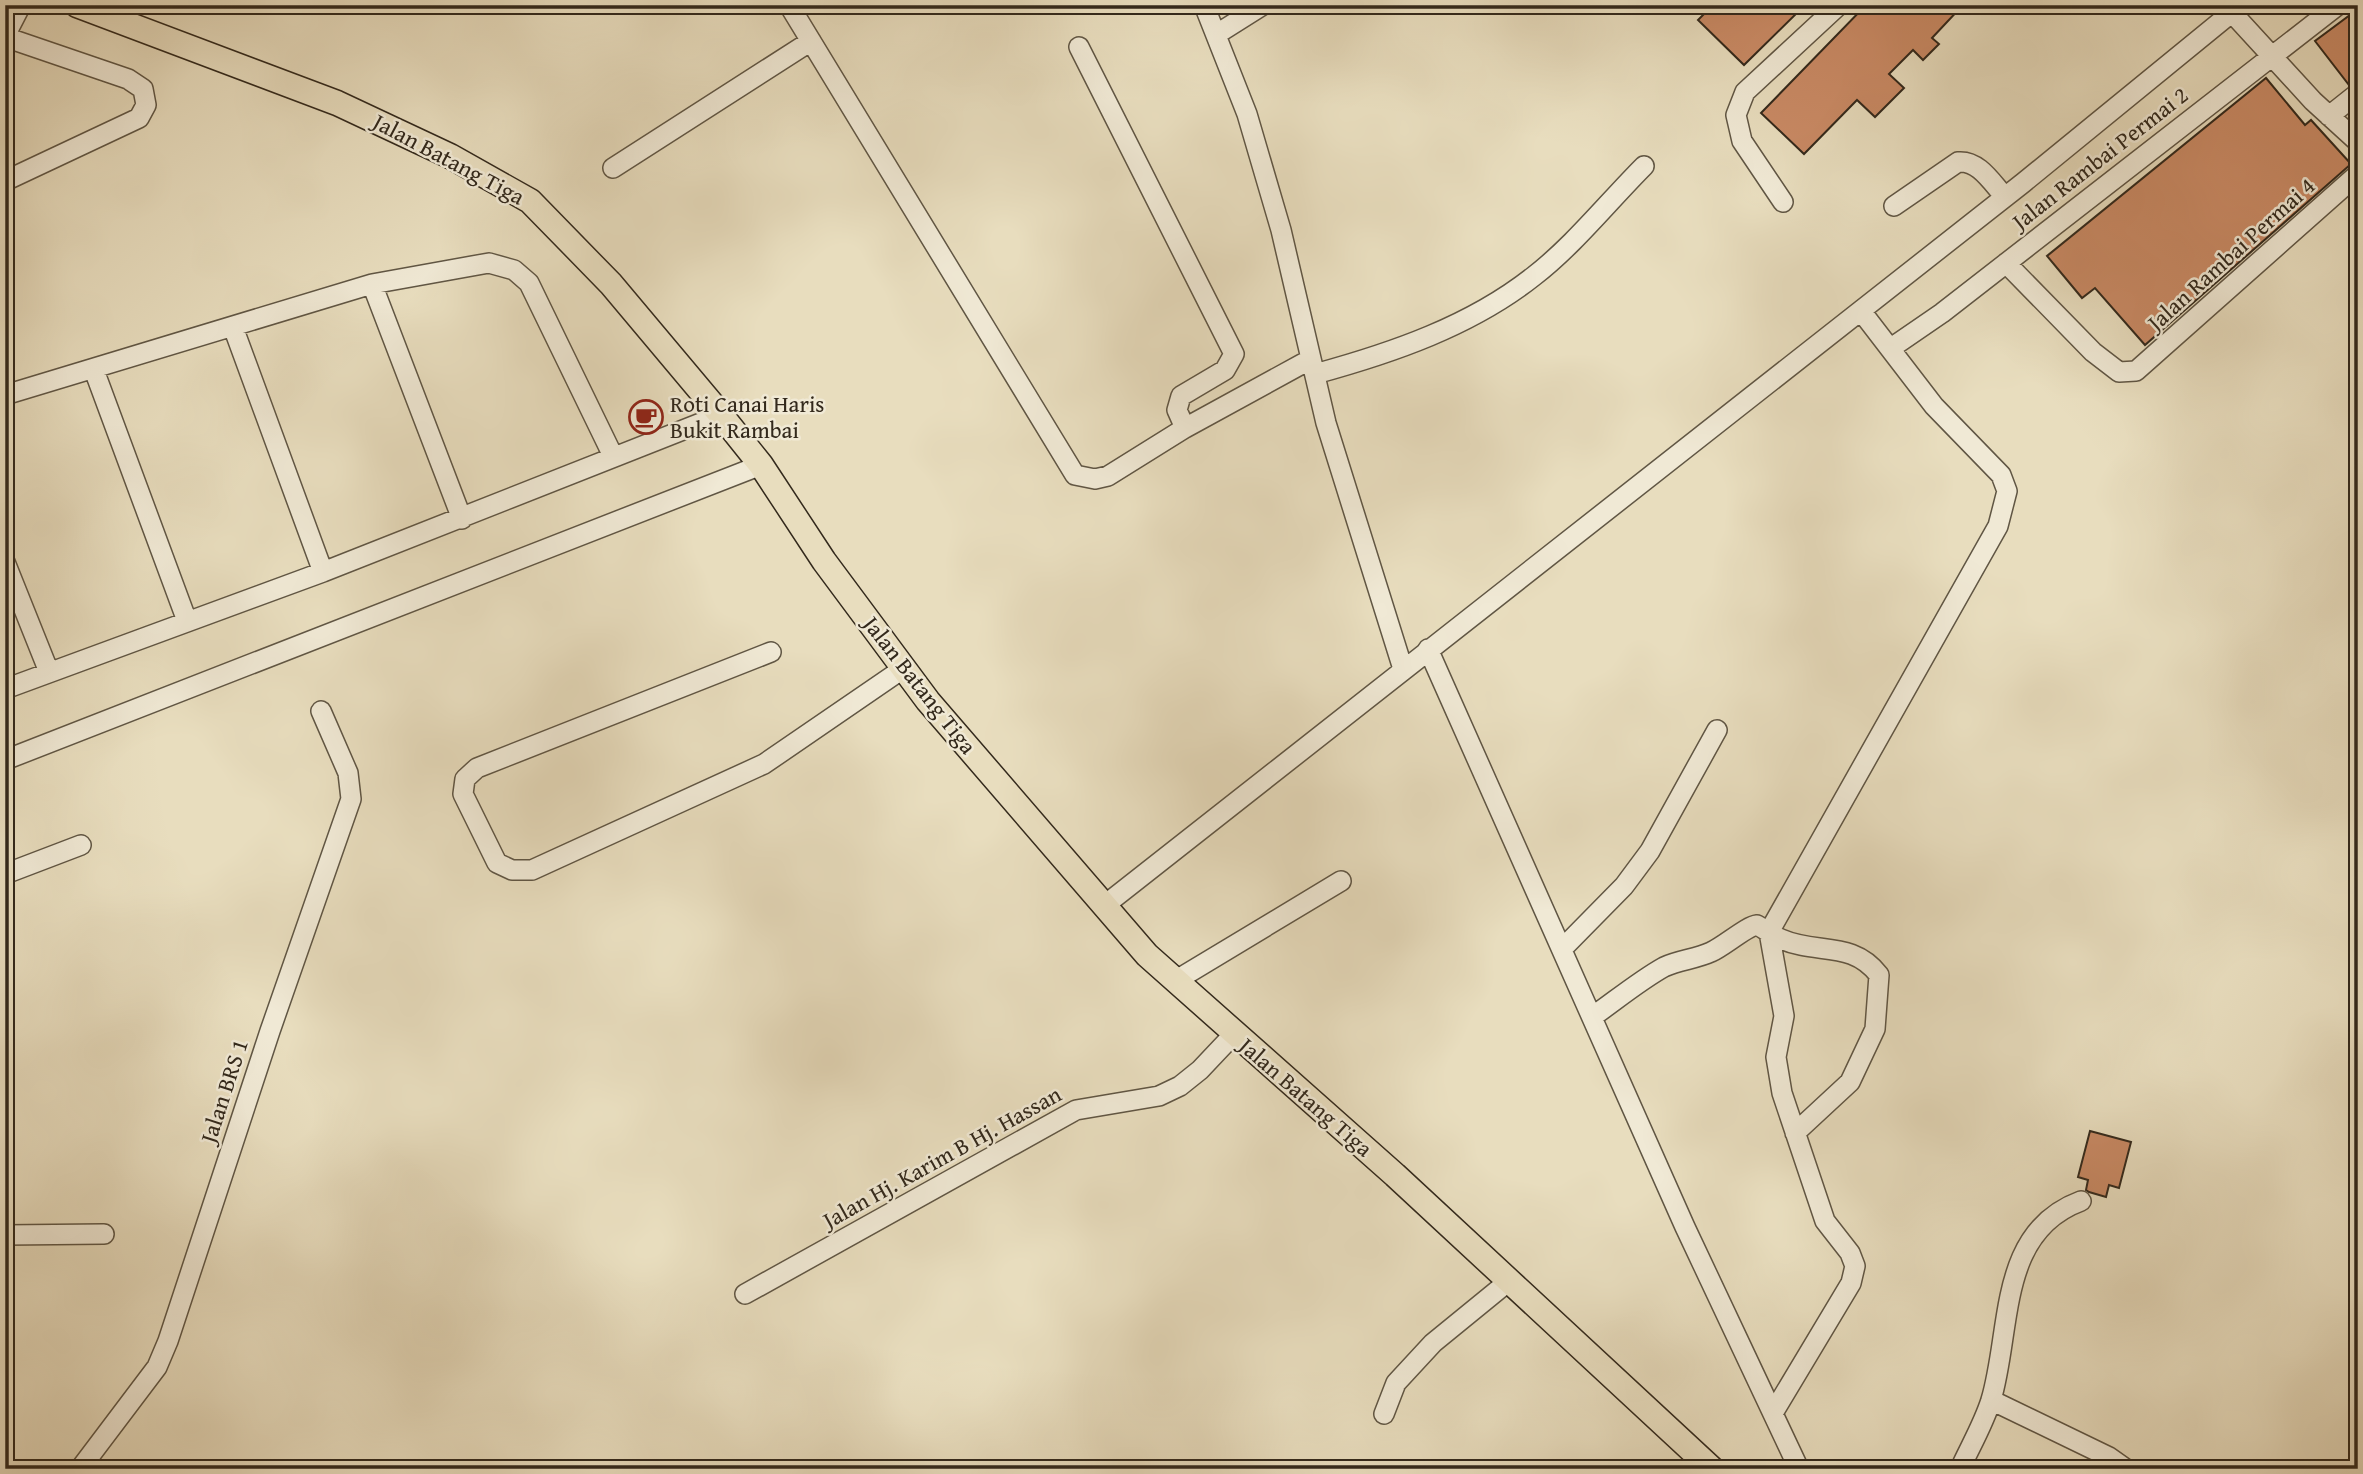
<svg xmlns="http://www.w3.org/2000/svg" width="2363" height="1474" font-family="'Gentium Book Plus',serif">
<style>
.building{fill:#c98a65;stroke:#33291c;stroke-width:2}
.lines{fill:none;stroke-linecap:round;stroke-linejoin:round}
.minor-casing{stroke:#605644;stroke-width:22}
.major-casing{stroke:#33291c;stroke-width:27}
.minor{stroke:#f0e9d5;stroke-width:19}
.major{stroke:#e8ddbe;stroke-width:24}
.labels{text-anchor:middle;stroke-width:5;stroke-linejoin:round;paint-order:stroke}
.street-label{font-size:23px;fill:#33291c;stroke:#f0e9d5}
.poi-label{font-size:23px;fill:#33291c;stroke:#f0e9d5;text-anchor:start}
</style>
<rect width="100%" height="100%" fill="#e8ddbe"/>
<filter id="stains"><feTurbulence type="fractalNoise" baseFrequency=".00286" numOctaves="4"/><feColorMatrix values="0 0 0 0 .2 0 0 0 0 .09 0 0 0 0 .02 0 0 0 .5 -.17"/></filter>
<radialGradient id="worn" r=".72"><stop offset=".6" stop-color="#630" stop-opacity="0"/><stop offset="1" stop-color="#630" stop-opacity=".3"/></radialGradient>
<path class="building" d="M1713 5H1805L1744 65 1698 20Z
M1866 5H1963L1932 38 1939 44 1923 60 1913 50 1889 74 1904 88 1875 117 1857 100 1804 154 1761 113Z
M2358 9V81L2349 85 2315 41Z
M2266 78 2305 125 2311 120 2351 164 2145 345 2095 288 2082 298 2047 256Z
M2090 1131 2131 1142 2119 1188 2109 1185 2106 1197 2089 1192 2086 1190 2088 1180 2078 1177Z"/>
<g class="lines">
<g class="minor-casing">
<path id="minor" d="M789 5 1075 475 1095 479 1108 476 1185 428 1311 359
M1204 5 1247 114 1281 230 1326 423 1403 669
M2225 5 2313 101 2358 142
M1217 34 1263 5
M5 36 21 5
M5 37 128 79 143 89 146 105 139 118 5 181
M1079 47 1234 354 1225 370 1181 396 1177 410 1185 428
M2329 116 2358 93
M613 168 811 41
M1783 202 1742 141 1736 115 1745 92 1839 5
M1894 206 1958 162C1979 160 1992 183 2005 197
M2006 263 2093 352 2119 372 2136 371 2358 174
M372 284 462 519
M233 327 323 572
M1891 348 1942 313 2338 5
M94 370 187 621
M1315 374C1392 353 1471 326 1534 276 1573 246 1609 201 1644 166
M5 395 372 284 489 263 514 270 529 283 613 456
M5 562 49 672
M1428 649 1685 1227 1799 1469
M771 652 477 768 465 779 463 794 497 863 512 870H532L764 764 904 668
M5 689 323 572 721 415
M5 760 761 465
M5 874 81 845
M1105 905 2023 183 2241 5
M1562 949 1624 886 1650 851 1717 730
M1175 981 1341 881
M1592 1017C1615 1001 1639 981 1664 967 1679 960 1696 959 1711 952 1723 947 1747 926 1757 925 1765 929 1773 936 1781 939 1817 955 1852 940 1879 975L1875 1029 1850 1082 1795 1133
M5 1235 104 1234
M745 1294 1076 1110 1159 1096 1180 1086 1200 1070 1234 1034
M1991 1400 2109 1457 2126 1469
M1773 1413 1851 1283 1855 1266 1850 1253 1825 1221 1782 1093 1776 1057 1784 1016 1769 932 1998 526 2007 491 2001 475 1934 406 1861 311
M1384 1414 1396 1383 1433 1343 1509 1281
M80 1469 157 1367 168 1341 270 1031 351 799 348 773 321 711
M1960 1469C1970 1447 1984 1423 1991 1400 2012 1330 1997 1232 2081 1201"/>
</g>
<g class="major-casing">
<path id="major" d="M77 5 337 103 450 156 530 201 611 284 721 415 761 465 824 561 928 701 1147 955 1395 1175 1712 1469"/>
</g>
<use href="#minor" class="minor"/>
<use href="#major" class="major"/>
</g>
<defs>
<g id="cafe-ring" transform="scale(1.75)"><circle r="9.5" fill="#f0e9d5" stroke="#8f2418" stroke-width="1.5"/><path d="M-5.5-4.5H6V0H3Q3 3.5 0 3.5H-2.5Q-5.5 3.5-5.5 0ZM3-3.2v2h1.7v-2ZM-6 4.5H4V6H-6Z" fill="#8f2418"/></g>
</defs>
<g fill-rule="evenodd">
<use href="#cafe-ring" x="646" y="417"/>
</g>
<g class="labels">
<g class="street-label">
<text transform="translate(2100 158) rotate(-38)" y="8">Jalan Rambai Permai 2</text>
<text transform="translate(449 159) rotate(28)" y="8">Jalan Batang Tiga</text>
<text transform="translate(2231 254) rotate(-42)" y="8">Jalan Rambai Permai 4</text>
<text transform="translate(920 685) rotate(52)" y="8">Jalan Batang Tiga</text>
<text transform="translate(224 1091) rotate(-72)" y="8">Jalan BRS 1</text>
<text transform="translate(1306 1097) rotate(41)" y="8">Jalan Batang Tiga</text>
<text transform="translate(942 1157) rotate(-29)" y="8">Jalan Hj. Karim B Hj. Hassan</text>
</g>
<g class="poi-label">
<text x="670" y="412">Roti Canai Haris<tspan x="670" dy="26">Bukit Rambai</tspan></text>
</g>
</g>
<rect width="2363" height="1474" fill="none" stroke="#e8ddbe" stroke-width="28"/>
<rect x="7" y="7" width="2349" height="1460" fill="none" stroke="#33291c" stroke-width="3.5"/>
<rect x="14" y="14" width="2335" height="1446" fill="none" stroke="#33291c" stroke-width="2"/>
<rect width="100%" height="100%" filter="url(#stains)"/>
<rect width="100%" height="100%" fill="url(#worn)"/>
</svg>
